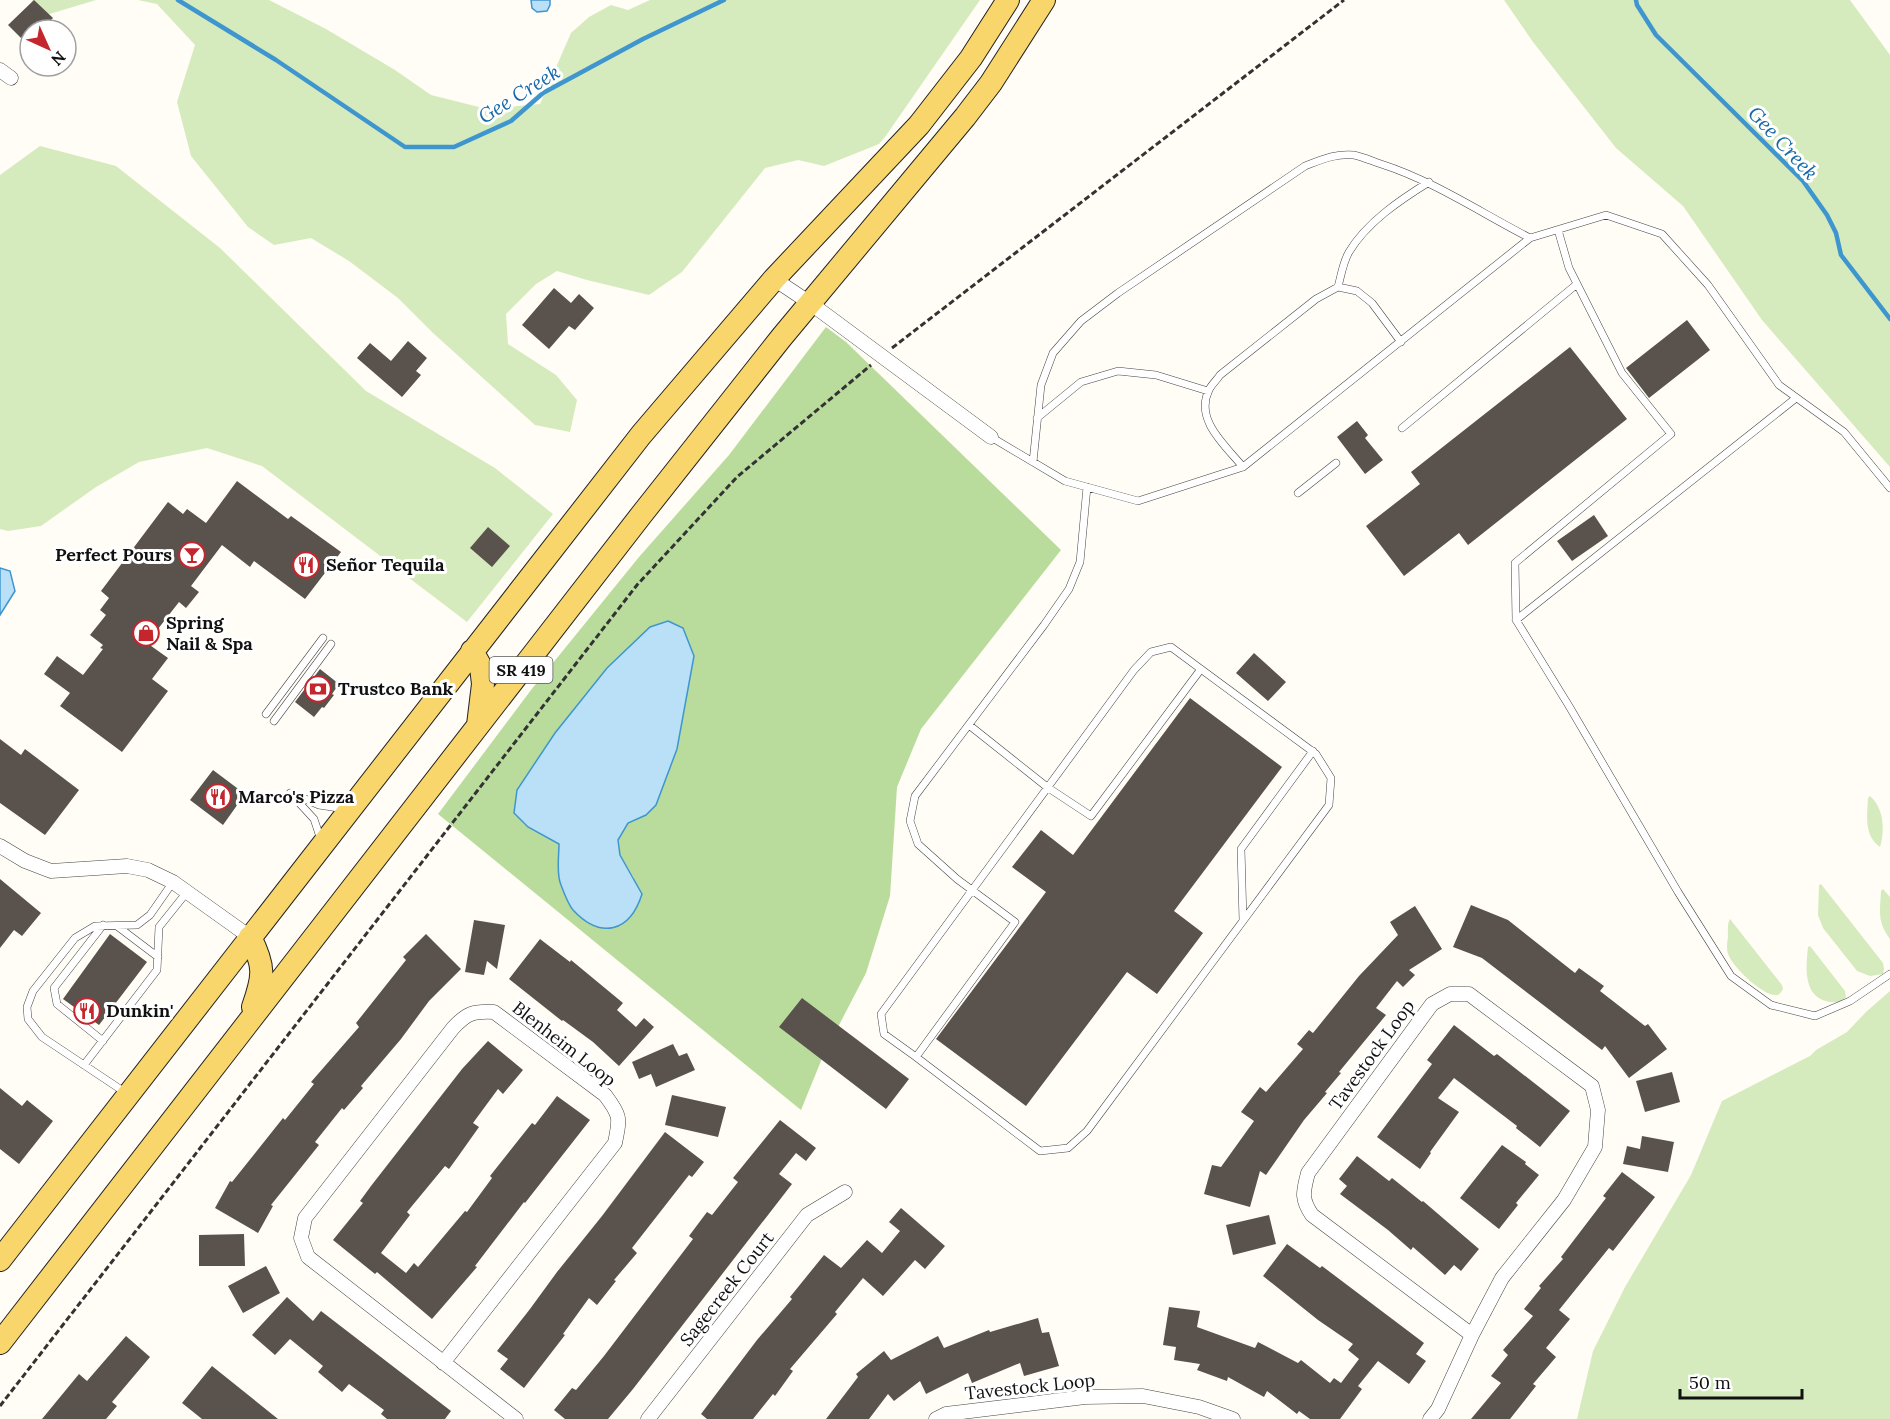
<svg xmlns="http://www.w3.org/2000/svg" width="1890" height="1419" font-family="Lora,serif">
<style>
.green{fill:#d5ebbd}
.forest{fill:#b9dc9c;fill-rule:evenodd}
.water{fill:#b9e0f7;stroke:#3f96cf;stroke-width:1.5}
.lines{fill:none;stroke-linecap:round;stroke-linejoin:round}
.stream{stroke:#3f96cf;stroke-width:4.5}
.building{fill:#5a524d}
.lane-casing{stroke:#444;stroke-width:8}
.street-casing{stroke:#444;stroke-width:15}
.primary-casing{stroke:#222;stroke-width:24}
.path{stroke:#333;stroke-width:3;stroke-dasharray:6 3;stroke-linecap:butt}
.lane{stroke:#fff;stroke-width:7}
.street{stroke:#fff;stroke-width:14}
.primary{stroke:#f9d66b;stroke-width:22}
.labels{text-anchor:middle;stroke-width:6;stroke-linejoin:round;paint-order:stroke}
.shield{fill:#fff;stroke:#585858;stroke-width:1.5}
.shield-label{font-size:16px;font-weight:bold;fill:#111}
.poi-label{font-size:18px;font-weight:bold;fill:#111;stroke:#fff;text-anchor:start}
.street-label{font-size:18px;fill:#111;stroke:#fff}
.water-label{font-size:20px;font-style:italic;fill:#1768a6;stroke:#fff}
</style>
<rect width="100%" height="100%" fill="#fffdf5"/>
<path class="green" d="M32 0H96L43 16Z
M138 0H269L326 29 395 70 431 95 487 109 540 104 571 33 589 17 611 5 628 10 650 0H980L885 137 879 144 824 166 798 160 765 168 682 272 649 295 587 280 557 271 536 284 506 314 508 344 556 375 577 400 570 432 535 425 433 333 398 298 349 261 311 238 274 245 248 227 191 156 177 102 195 45 157 4Z
M1504 0H1850L1890 55V467L1762 320 1683 206 1616 148 1533 42Z
M40 146 116 166 220 248 366 391 495 468 553 514 467 622 262 466 207 448 139 462 96 487 41 526 8 531 0 529V175Z
M1870 796C1884 808 1885 830 1880 847 1864 836 1867 816 1868 798Z
M1821 884 1883 963 1884 969 1883 974 1870 976 1857 971 1823 928 1818 915 1819 885Z
M1883 889 1890 897V939C1877 922 1880 911 1881 891Z
M1730 919 1782 985 1783 989C1781 992 1780 995 1776 995 1763 996 1734 968 1729 956 1726 950 1727 944 1728 937 1728 931 1727 924 1730 919Z
M1810 946 1845 991 1846 997C1842 1002 1837 1003 1830 1002 1802 998 1806 966 1808 947Z
M1890 991V1419H1577L1593 1351 1625 1287 1691 1175 1722 1101 1810 1056 1816 1050 1847 1032 1866 1012Z"/>
<path class="forest" d="M826 327 846 342 1061 550 921 729 897 787 890 896 866 973 823 1056 801 1110 438 814 531 690 639 557 729 455ZM646 815 628 822 618 840 620 855 634 878 559 882V844Z"/>
<path class="water" d="M531 0H550V5L547 11 537 12 532 8Z
M0 568 10 571 15 591 0 615Z
M668 621 683 628 694 656 677 749 656 805 646 815 628 823 618 840 620 855 642 894C630 932 601 940 573 910 568 904 564 893 561 885 556 874 559 856 559 844L528 827 514 813 517 790 555 733 607 668 650 627Z"/>
<g class="lines">
<path class="stream" d="M178 0 276 60 405 147H454L511 121 543 93 643 39 724 0
M1636 0 1637 5 1656 35 1803 181 1827 215 1836 233 1841 255 1890 319"/>
</g>
<path class="building" d="M34 0 53 18 41 30H30V47L8 25Z
M554 288 571 303 579 294 594 308 575 330 569 326 549 349 522 325Z
M1687 320 1710 350 1649 398 1626 368Z
M408 341 427 358 416 371 421 375 402 397 357 358 370 343 391 361Z
M1570 347 1627 419 1468 545 1459 533 1404 576 1366 526 1420 484 1411 472Z
M1357 421 1368 435 1365 438 1383 460 1365 474 1337 437Z
M237 481 288 519 291 516 341 552 305 599 254 561 250 567 222 545 191 586 199 592 186 608 179 602 147 643 168 658 152 679 168 691 122 752 60 706 70 693 44 674 57 656 83 675 103 649 100 648 103 645 90 635 106 615 100 610 109 598 101 591 168 502 183 514 187 509 206 523Z
M1594 515 1608 536 1572 561 1557 541Z
M488 527 510 546 492 567 470 548Z
M1254 653 1286 682 1268 701 1236 673Z
M320 669 339 684 332 694 334 695 324 708 322 707 314 717 295 702Z
M1190 698 1282 767 1174 911 1203 933 1157 994 1127 972 1026 1106 936 1039 1046 892 1012 867 1041 830 1073 855Z
M0 739 21 755 25 749 79 790 45 835 0 803Z
M213 770 245 794 223 825 190 800Z
M0 879 41 913 22 936 14 930 0 948Z
M1471 905 1508 920 1575 973 1579 968 1604 986 1600 991 1645 1026 1648 1024 1667 1049 1629 1078 1605 1046 1602 1050 1482 958 1453 947Z
M1415 906 1442 949 1409 970 1415 975 1403 987 1397 981 1376 1008 1386 1015 1339 1072 1341 1073 1325 1092 1327 1093 1304 1120 1266 1175 1260 1171 1250 1207 1204 1194 1212 1165 1221 1167 1254 1121 1241 1112 1260 1087 1266 1092 1303 1049 1297 1044 1309 1030 1313 1033 1359 976 1398 935 1390 922Z
M474 920 505 925 497 969 487 961 484 975 465 972Z
M110 934 147 962 99 1025 63 999Z
M426 934 461 969 429 1001 401 1039 361 1086 363 1088 344 1110 342 1108 315 1142 319 1145 271 1205 273 1206 258 1233 215 1208 230 1181 232 1182 283 1118 285 1120 314 1084 311 1082 359 1027 356 1023 406 960 403 957Z
M540 939 570 962 571 960 623 1003 617 1010 636 1027 644 1018 654 1027 619 1066 593 1042 563 1020 562 1021 509 979Z
M802 998 909 1079 886 1109 779 1027Z
M1454 1025 1494 1056 1497 1054 1570 1111 1540 1147 1516 1128 1517 1126 1454 1078 1438 1098 1459 1112 1430 1152 1431 1153 1420 1169 1377 1137 1432 1064 1427 1060Z
M488 1041 523 1070 503 1094 498 1089 473 1123 479 1127 457 1158 449 1169 445 1166 407 1212 410 1215 381 1253 406 1273 414 1263 418 1267 465 1211 467 1212 492 1178 490 1176 532 1123 535 1125 557 1096 590 1120 525 1203 524 1202 475 1266 477 1267 432 1319 377 1272 375 1274 333 1240 363 1203 360 1201 371 1186 462 1069Z
M673 1044 679 1056 687 1053 695 1070 656 1087 651 1074 639 1079 632 1062Z
M1672 1072 1680 1102 1645 1112 1636 1081Z
M0 1088 22 1106 27 1100 53 1121 19 1164 0 1149Z
M672 1095 726 1107 718 1137 665 1125Z
M780 1120 816 1148 806 1161 796 1153 779 1174 792 1184 633 1389 608 1419H565L554 1410 572 1388 576 1390 604 1356 693 1239 689 1236 707 1212 712 1215 738 1182 733 1178Z
M665 1132 704 1162 692 1177 689 1175 632 1248 637 1253 614 1280 616 1281 597 1305 589 1298 563 1334 565 1335 524 1388 500 1369 508 1359 497 1351 530 1309 557 1272 602 1216Z
M1642 1136 1674 1142 1668 1172 1623 1164 1627 1146 1640 1149Z
M1502 1145 1526 1162 1525 1164 1539 1175 1516 1203 1518 1205 1499 1229 1460 1198Z
M1357 1156 1389 1181 1392 1178 1422 1202 1423 1201 1479 1249 1461 1271 1454 1265 1445 1275 1413 1247 1411 1250 1388 1230 1340 1194 1347 1186 1339 1179Z
M1622 1172 1655 1197 1613 1251 1609 1248 1559 1310 1570 1319 1546 1348 1556 1357 1533 1384 1536 1386 1510 1419H1471L1501 1383 1491 1376 1508 1355 1503 1350 1533 1316 1524 1309 1541 1288 1539 1286 1563 1259 1561 1257 1606 1198 1603 1196Z
M901 1208 945 1246 925 1269 915 1260 883 1296 863 1278 835 1312 837 1314 790 1369 793 1371 775 1396 773 1394 753 1419H707L701 1414 757 1340 792 1299 790 1297 824 1255 841 1268 867 1240 882 1253 900 1231 889 1222Z
M1269 1215 1276 1244 1233 1255 1226 1225Z
M244 1234 245 1266H199V1235Z
M1287 1244 1320 1268 1322 1266 1424 1343 1416 1354 1426 1361 1409 1384 1378 1361 1358 1386 1362 1389 1340 1419H1310L1299 1411 1297 1414 1267 1391 1264 1397 1228 1377 1227 1381 1197 1370 1200 1364 1174 1360 1176 1347 1163 1345 1169 1307 1200 1311 1197 1327 1255 1348 1258 1342 1298 1363 1301 1360 1330 1383 1334 1378 1341 1383 1359 1359 1348 1350 1353 1344 1318 1320 1263 1276Z
M266 1266 280 1293 243 1313 228 1286Z
M287 1297 313 1321 321 1311 451 1411 445 1419H387L381 1414 384 1410 349 1384 342 1392 318 1372 323 1366 290 1339 275 1355 252 1335Z
M1038 1318 1042 1333 1049 1332 1059 1366 1024 1376 1020 1363 972 1383 968 1373 926 1394 920 1381 894 1401 888 1394 869 1419H826L858 1377 856 1374 884 1351 891 1360 938 1336 944 1348 989 1330 990 1332Z
M126 1336 150 1357 112 1402 117 1406 106 1419H42L79 1374 87 1381Z
M212 1366 278 1419H202L182 1403Z"/>
<g class="lines">
<g class="lane-casing">
<path id="lane" d="M1558 230 1569 268 1622 373 1671 434 1515 563 1516 620 1569 706 1678 892 1731 976 1771 1005 1815 1016 1850 1001 1890 974
M1338 287C1341 276 1343 262 1349 252 1367 222 1400 200 1429 182
M1037 418 1081 382 1118 371 1156 375 1208 391
M1402 428 1577 284
M991 437 1065 481 1138 501 1243 467 1530 238 1606 215 1662 234 1708 285 1779 385 1844 432 1890 488
M1033 462 1041 385 1053 353 1081 321 1118 293 1305 166C1321 160 1336 153 1354 155 1363 157 1372 161 1381 164 1434 181 1481 213 1530 238
M1243 467C1226 446 1194 420 1209 390 1211 385 1217 380 1220 375L1316 299 1338 287 1357 291 1372 303 1401 342
M1298 493 1336 463
M1516 620 1796 398
M266 714 323 638
M274 721 331 644
M969 725 1047 787 1091 816 1201 669
M290 793 314 819 321 840
M296 795 319 805 345 809
M1243 921 1241 849 1313 751
M117 926 158 957
M103 1041 57 1004 54 988 103 925
M916 1057 884 1034 881 1014 1134 670 1151 652 1171 647 1316 754 1331 778 1329 805 1087 1131 1068 1148 1040 1151 916 1057 1015 922 957 879 918 844 910 821 915 796 1044 625 1069 589 1080 562 1087 487
M84 1065 157 970 159 927 187 892
M126 1093 42 1037 28 1019 27 1007 33 991 75 938 95 926 137 925 150 915 173 882"/>
</g>
<g class="street-casing">
<path id="street" d="M0 70 11 78
M774 279 810 303 991 437
M0 846 25 861 51 871 127 866 148 870 173 882 250 937
M443 1363 615 1143C620 1118 621 1116 605 1095L494 1012C473 1011 467 1013 453 1028L305 1218 301 1238 308 1257 516 1419
M648 1419 807 1215 845 1192
M936 1419 946 1414 1085 1397 1143 1396 1199 1407 1233 1419
M1430 1419 1438 1409 1472 1335 1502 1278 1564 1200 1595 1147 1598 1110 1592 1086 1469 994H1450L1432 1004 1308 1173C1303 1192 1301 1199 1312 1215L1472 1335"/>
</g>
<g class="primary-casing">
<path id="primary" d="M472 651 481 667 483 684 478 725
M250 937C265 966 264 976 253 1007
M0 1260 641 435 774 279 919 125 971 58 1008 0
M0 1343 642 514 781 338 965 117 991 83 1044 0"/>
</g>
<path class="path" d="M892 348 1344 0
M0 1406 637 585 737 477 871 365"/>
<use href="#lane" class="lane"/>
<use href="#street" class="street"/>
<use href="#primary" class="primary"/>
</g>
<defs>
<g id="bar-ring" transform="scale(1.35)"><circle r="9.5" fill="#fff" stroke="#c4262e" stroke-width="1.5"/><path d="M-6-5H6L.8 .8V4.5H3.5V6h-7V4.5H-.8V.8Z" fill="#c4262e"/></g>
<g id="restaurant-ring" transform="scale(1.35)"><circle r="9.5" fill="#fff" stroke="#c4262e" stroke-width="1.5"/><path d="M-5-6h1v4h1v-4h1v4h1v-4h1v5L-1.5 .5V6h-2V.5L-5-1ZM5-6V6H3V1.5H1.5Q1.5-4 5-6Z" fill="#c4262e"/></g>
<g id="shop-ring" transform="scale(1.35)"><circle r="9.5" fill="#fff" stroke="#c4262e" stroke-width="1.5"/><path d="M-5-2.5h2.3a2.7 3.5 0 0 1 5.4 0H5L5.5 6h-11ZM-1.5-2.5h3a1.5 2.3 0 0 0-3 0Z" fill="#c4262e"/></g>
<g id="bank-ring" transform="scale(1.35)"><circle r="9.5" fill="#fff" stroke="#c4262e" stroke-width="1.5"/><path d="M-6-4H6V4H-6ZM0-2.3a2.3 2.3 0 1 0 0 4.6a2.3 2.3 0 1 0 0-4.6Z" fill="#c4262e"/></g>
</defs>
<g fill-rule="evenodd">
<use href="#bar-ring" x="192" y="555"/>
<use href="#restaurant-ring" x="306" y="565"/>
<use href="#shop-ring" x="146" y="633"/>
<use href="#bank-ring" x="318" y="689"/>
<use href="#restaurant-ring" x="218" y="797"/>
<use href="#restaurant-ring" x="87" y="1011"/>
</g>
<g class="labels">
<rect class="shield" x="489.5" y="657" width="63" height="26" rx="4.5"/>
<g class="shield-label">
<text x="521" y="676">SR 419</text>
</g>
<g class="poi-label">
<text x="172" y="561" text-anchor="end">Perfect Pours</text>
<text x="326" y="571">Señor Tequila</text>
<text x="166" y="629">Spring<tspan x="166" dy="21">Nail &amp; Spa</tspan></text>
<text x="338" y="695">Trustco Bank</text>
<text x="238" y="803">Marco's Pizza</text>
<text x="106" y="1017">Dunkin'</text>
</g>
<g class="street-label">
<text transform="translate(564 1044) rotate(38)" y="6">Blenheim Loop</text>
<text transform="translate(1372 1055) rotate(-54)" y="6">Tavestock Loop</text>
<text transform="translate(727 1289) rotate(-52)" y="6">Sagecreek Court</text>
<text transform="translate(1030 1387) rotate(-6)" y="6">Tavestock Loop</text>
</g>
<g class="water-label">
<text transform="translate(519 94) rotate(-32)" y="7">Gee Creek</text>
<text transform="translate(1783 143) rotate(47)" y="7">Gee Creek</text>
</g>
</g>
<g transform="translate(48 48) rotate(135)"><circle r="28" fill="#ffffff" stroke="#a0a0a0" stroke-width="1.5"/>
<path d="M0-4.5L10 22L0 15L-10 22Z" fill="#c4262e"/>
<text y="-9" font-size="16" font-weight="bold" text-anchor="middle" fill="#111111">N</text>
</g>
<path d="M1680 1389v9h122v-9" fill="none" stroke="#111111" stroke-width="3"/>
<text x="1689" y="1389" font-size="18" fill="#111111" stroke="#ffffff" stroke-width="4.5" paint-order="stroke">50 m</text>
</svg>
